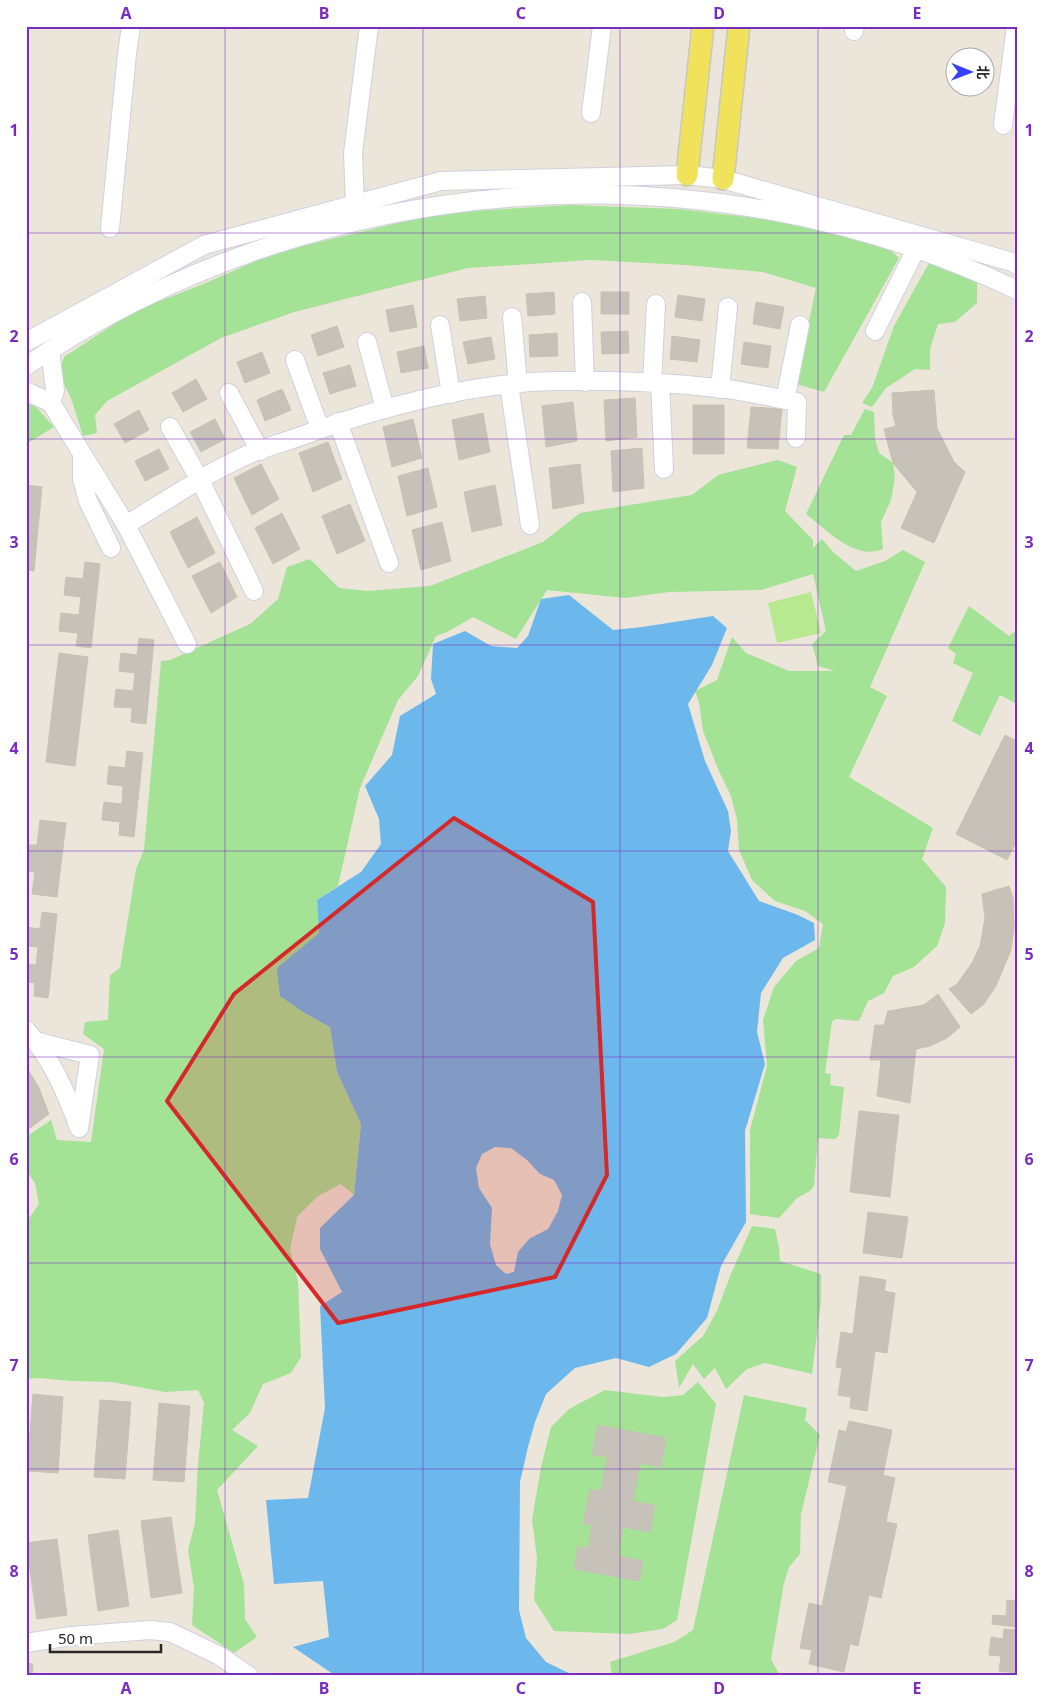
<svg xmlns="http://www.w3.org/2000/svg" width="1043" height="1702" font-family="'Noto Sans','Noto Sans SC',sans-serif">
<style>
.green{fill:#a4e295}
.pitch{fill:#b7e991}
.water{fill:#6cb8ed;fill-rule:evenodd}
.building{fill:#c6c2b9;stroke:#c6c2b3}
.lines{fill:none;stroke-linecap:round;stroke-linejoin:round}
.minor-casing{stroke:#cfd0e1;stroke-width:20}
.major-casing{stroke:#c7c7c7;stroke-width:24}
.minor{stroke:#fff;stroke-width:18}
.major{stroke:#f0e25a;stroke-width:21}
.marked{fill:#d62828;fill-opacity:0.2;stroke:#d62828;stroke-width:4;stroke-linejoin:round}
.grid{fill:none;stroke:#7b2cbf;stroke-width:1;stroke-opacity:0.55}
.neatline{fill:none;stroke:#7b2cbf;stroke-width:2}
.grid-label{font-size:16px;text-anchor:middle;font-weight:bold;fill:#7b2cbf}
</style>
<rect width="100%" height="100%" fill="#ebe6d9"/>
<path class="green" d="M570 205 679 209 782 221 888 248 899 258 824 392 796 384 816 288 763 272 686 265 590 260 468 268 294 312 221 338 107 401 95 415 97 433 83 436 71 398 59 374 64 357 134 311 201 285 274 253 439 213Z
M929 263 977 282V303L955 322 938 324 930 349V370L915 369 886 388 872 407 862 403 872 388 894 326Z
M26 403 36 407 54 427 26 444Z
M865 409 874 412 875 439 879 453 893 463 895 478 891 500 881 522 883 549C855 561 827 530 806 514L844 435H851Z
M778 460 797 467 785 511 813 540V548L822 539 833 552 856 571 885 561 903 550 925 562 870 687 887 696 849 777 933 828 922 859 946 887 945 923 937 946 914 967 893 976 884 993 868 1001 859 1021 836 1019 832 1021 825 1073 831 1074 830 1085 844 1087 839 1135 835 1139 818 1138 814 1186 810 1191 797 1198 779 1218 750 1214V1130L767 1066 763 1020 774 987 796 961 819 948 823 924 805 911 775 901 752 880 739 850 737 820 731 796 719 771 703 731 699 702 695 691 717 680 732 637 746 653 789 671H835L818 666 812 644 826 631 813 574 761 590 669 592 625 598 547 590 516 639 473 617 447 632 436 636 418 676 398 700 360 788 338 886 317 900 319 933 277 968 303 1012 330 1026 337 1072 361 1124 354 1195 341 1184 318 1196 297 1217 290 1249 298 1281 301 1357 291 1373 263 1384 250 1413 232 1430 258 1446 217 1490 244 1584 245 1619 257 1637 234 1653 192 1625 194 1588 188 1550 195 1523 198 1464 204 1403 198 1390 165 1392 112 1382 72 1381 39 1378 26 1379V1219L30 1217 39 1204 35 1183 26 1170V1137L51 1120 57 1140 91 1142 104 1049 83 1034 85 1022 108 1020 110 975 120 968 136 869 144 850 161 661 170 660 250 624 278 599 287 567 310 559 339 588 368 591 430 586 543 542 580 513 692 495 718 475Z
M969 606 1009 636 1017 630V704L1000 695 980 736 952 721 973 673 953 663 956 654 948 648Z
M752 1226 775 1229 779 1247 780 1261 821 1274V1302L812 1374 765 1363 747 1369 726 1389 715 1368 704 1379 693 1364 679 1388 675 1361 703 1336 717 1311 731 1274Z
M698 1382 716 1404 677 1620 663 1629 629 1634 554 1631 534 1600 537 1558 532 1520 541 1467 551 1427 569 1409 605 1390 663 1397 683 1395Z
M744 1395 807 1408 805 1420 820 1435 801 1514 800 1554 789 1567 784 1583 771 1659 780 1676H612L610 1662 674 1642 693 1630Z"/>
<path class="pitch" d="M811 592 821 633 777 643 768 603Z"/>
<path class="water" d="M569 595 613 630 642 627 713 616 727 628 712 665 688 704 705 761 728 811 731 831 728 851 759 901 798 915 814 923 815 940 783 958 761 993 757 1032 765 1064 745 1131 746 1222 721 1266 707 1318 676 1354 649 1367 616 1358 575 1368 546 1394 535 1422 528 1447 520 1482 519 1610 526 1638 546 1662 575 1676H336L293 1647 329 1637 323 1581 274 1584 266 1500 308 1498 325 1408 320 1306 342 1292 320 1249V1228L354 1195 361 1124 337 1072 330 1027 303 1012 280 996 277 968 319 933 317 900 361 872 381 844 379 819 365 786 392 755 400 716 436 694 431 679 433 644 465 631 491 646 517 648 528 636 541 599ZM495 1147 511 1148 527 1160 540 1174 554 1180 562 1195 558 1211 548 1229 529 1239 518 1252 514 1272 506 1274 496 1265 490 1244 492 1208 479 1188 476 1168 482 1154Z"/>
<path class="building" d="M554 292 555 314 528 316 526 294Z
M601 292H629V314H601Z
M678 295 705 299 702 321 675 317Z
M485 296 487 318 460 321 457 299Z
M756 302 784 307 780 329 753 324Z
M413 305 417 327 390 332 386 310Z
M337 326 344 347 318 356 311 335Z
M628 331 629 353 602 354 601 332Z
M557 333 558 356 530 357 529 335Z
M672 336 700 340 697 362 670 359Z
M491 337 495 359 468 364 463 342Z
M744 342 771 346 768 368 741 364Z
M424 346 428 368 401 373 397 352Z
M262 352 270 373 245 383 237 362Z
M350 365 356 386 330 394 323 373Z
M196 379 207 399 183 412 172 393Z
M282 389 291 410 265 421 257 400Z
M934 390 937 428 954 462 965 472 934 543 901 528 917 492 893 463 884 429 896 426 893 416 892 393Z
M635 398 637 437 606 441 604 400Z
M573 402 577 441 546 447 542 406Z
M693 405H724V454H693Z
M751 407 782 409 778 449 747 448Z
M139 410 149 430 125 443 114 424Z
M483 413 490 452 459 460 452 420Z
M215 419 225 439 201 452 190 432Z
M413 419 422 458 392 467 383 427Z
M328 442 342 479 313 492 299 453Z
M642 448 644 488 613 492 611 451Z
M159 449 169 469 145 481 135 461Z
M261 464 279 499 252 515 234 478Z
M580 464 584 503 553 509 549 468Z
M428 468 437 507 407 516 398 476Z
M27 485 42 487 34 571 26 570Z
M495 485 502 525 472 532 464 492Z
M350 504 365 541 337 554 322 516Z
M282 513 300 549 273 564 255 528Z
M197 517 215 553 188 568 170 532Z
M442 522 451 561 421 570 412 530Z
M85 562 100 564 91 648 76 646 78 633 59 631 61 613 79 615 81 597 64 595 66 577 83 579Z
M220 562 237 597 211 613 192 576Z
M139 638 154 640 146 724 131 722 132 708 114 707 116 689 133 691 135 673 119 671 121 653 137 655Z
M59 653 88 657 75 766 46 762Z
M1005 735 1017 741V840L1007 860 956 834Z
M127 751 143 753 134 837 119 835 120 822 102 820 104 802 122 804 123 786 107 784 109 766 125 768Z
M40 820 66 823 57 897 32 894 35 872 26 871 29 845H37Z
M1009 886 1013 898 1014 927 1011 950 996 986 983 1005 971 1014 949 989 957 984 972 963 980 946 985 918 982 894Z
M42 912 57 914 48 998 34 996 35 983 26 982V964L36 965 38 947 26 946V927L40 929Z
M938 994 960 1027 947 1038 930 1046 916 1049 910 1103 877 1096 881 1060H870L875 1025H884L888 1011 924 1005Z
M26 1066 39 1088 49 1114 26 1131Z
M859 1111 899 1115 890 1197 850 1192Z
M868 1212 908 1217 902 1258 863 1253Z
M860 1276 886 1280 884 1291 895 1293 887 1353 875 1351 867 1411 850 1408 851 1397 838 1395 842 1368 836 1367 841 1332 853 1334Z
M33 1394 63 1397 58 1473 27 1471Z
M100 1400 131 1402 125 1479 94 1477Z
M159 1403 190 1406 184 1482 153 1480Z
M849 1421 892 1430 883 1475 895 1478 886 1522 897 1524 881 1598 869 1595 858 1646 850 1644 844 1672 809 1664 812 1650 800 1648 809 1603 822 1606 847 1486 828 1482 839 1430 846 1432Z
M598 1425 666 1438 661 1467 640 1463 633 1501 655 1506 650 1532 623 1527 618 1556 643 1561 639 1581 574 1569 578 1546 588 1548 592 1525 583 1524 590 1489 601 1491 607 1457 592 1455Z
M171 1517 182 1593 151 1598 141 1521Z
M118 1530 129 1606 98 1611 88 1535Z
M57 1539 67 1615 37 1619 26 1543Z
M1007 1600 1017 1601V1627L992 1624 993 1615 1006 1616Z
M1004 1629 1017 1630V1673L999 1671 1001 1656 989 1655 991 1637 1003 1639Z
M26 1663 33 1664 32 1676H26Z"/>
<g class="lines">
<g class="minor-casing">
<path id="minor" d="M854 31 855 26
M591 113 602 26
M1003 125 1016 26
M355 205 353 153 369 26
M110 228 127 54 131 26
M582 302 585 382
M512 317 518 384
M440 325 451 394
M875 331 916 249
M26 342 204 245 441 181 687 175 723 179 1012 262 1017 265
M367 342 385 409
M295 360 320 429
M26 366C316 169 700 139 1017 290
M652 383 656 304
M660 383 664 469
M509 385 530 525
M720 389 728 307
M26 391 51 403 55 390 50 350
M229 393 260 451
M785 400 800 325
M51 403 126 525 187 644
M338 422 389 563
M170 427 200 480 254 591
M82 453V479L88 501 111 548
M126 525C166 501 205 474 247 455 265 447 285 442 304 435 380 407 472 383 554 381 611 380 670 382 727 389 750 392 774 398 797 402L796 438
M26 1030C52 1059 66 1092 79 1128L90 1055 35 1041
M26 1643 71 1636 150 1630 170 1632 220 1656 249 1676"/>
</g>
<g class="major-casing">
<path id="major" d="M687 175 703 26
M723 179 739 26"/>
</g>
<use href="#minor" class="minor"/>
<use href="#major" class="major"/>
</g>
<path class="marked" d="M454 818 593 902 607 1175 555 1277 338 1323 167 1101 234 994Z"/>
<path class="grid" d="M225 26V1676M423 26V1676M620 26V1676M818 26V1676M26 233H1017M26 439H1017M26 645H1017M26 851H1017M26 1057H1017M26 1263H1017M26 1469H1017"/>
<rect width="1043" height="1702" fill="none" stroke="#ffffff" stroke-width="55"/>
<g transform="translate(970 72) rotate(91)"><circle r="24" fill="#ffffff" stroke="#a9a9a9"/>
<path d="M0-4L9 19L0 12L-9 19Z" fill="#3841f9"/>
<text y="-8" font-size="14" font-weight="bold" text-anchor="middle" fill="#282828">北</text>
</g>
<path d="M50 1644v8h111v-8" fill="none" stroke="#282828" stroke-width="2.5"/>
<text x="58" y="1644" font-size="15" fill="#282828" stroke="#ffffff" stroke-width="4" paint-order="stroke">50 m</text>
<rect x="28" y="28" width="988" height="1646" class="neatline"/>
<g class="grid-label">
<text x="126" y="19">A</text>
<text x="324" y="19">B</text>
<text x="521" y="19">C</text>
<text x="719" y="19">D</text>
<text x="917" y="19">E</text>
<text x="14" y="136">1</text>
<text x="1029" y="136">1</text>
<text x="14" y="342">2</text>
<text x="1029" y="342">2</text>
<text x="14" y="548">3</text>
<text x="1029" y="548">3</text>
<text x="14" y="754">4</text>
<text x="1029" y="754">4</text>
<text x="14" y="960">5</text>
<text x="1029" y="960">5</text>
<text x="14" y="1165">6</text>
<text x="1029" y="1165">6</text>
<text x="14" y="1371">7</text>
<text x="1029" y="1371">7</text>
<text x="14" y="1577">8</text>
<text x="1029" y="1577">8</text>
<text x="126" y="1694">A</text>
<text x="324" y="1694">B</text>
<text x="521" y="1694">C</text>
<text x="719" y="1694">D</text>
<text x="917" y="1694">E</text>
</g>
</svg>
